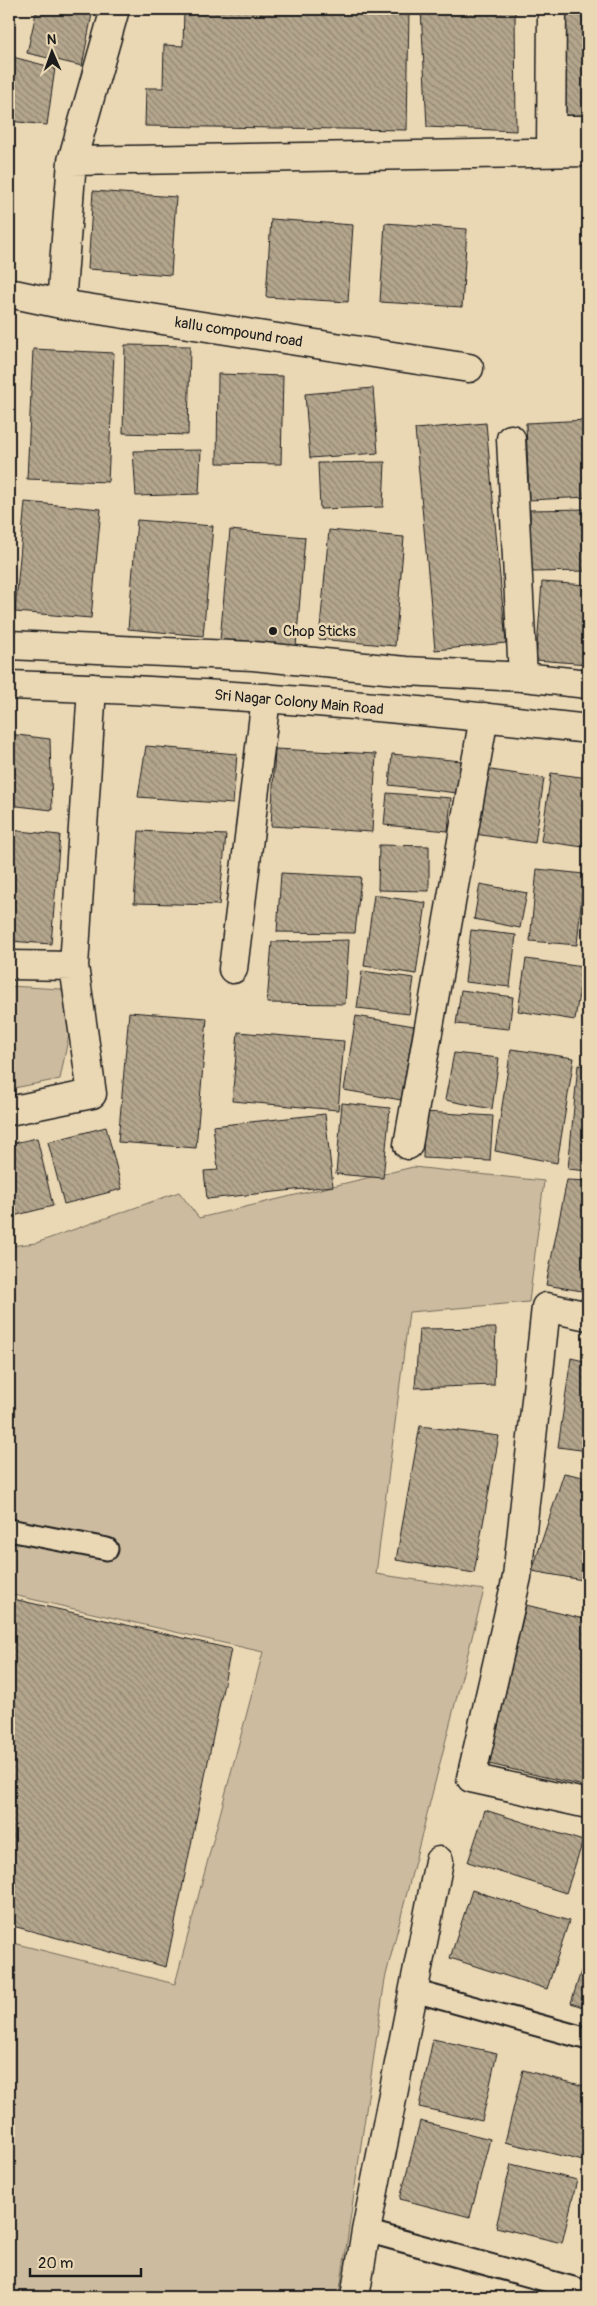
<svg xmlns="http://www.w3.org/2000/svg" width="597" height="2306" font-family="Pangolin,sans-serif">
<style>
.green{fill:#ccbb9e;stroke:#746c5d}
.building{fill:url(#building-back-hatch);stroke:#1c1c1c}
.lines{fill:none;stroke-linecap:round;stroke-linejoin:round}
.lane-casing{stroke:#1c1c1c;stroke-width:25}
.street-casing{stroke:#1c1c1c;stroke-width:31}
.secondary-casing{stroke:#1c1c1c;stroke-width:31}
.lane{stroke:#ead7b4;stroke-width:21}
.street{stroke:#ead7b4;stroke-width:28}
.secondary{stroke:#ead7b4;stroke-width:28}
.poi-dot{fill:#1c1c1c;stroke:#ead7b4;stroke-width:2}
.labels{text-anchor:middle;stroke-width:5;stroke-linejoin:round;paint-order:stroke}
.street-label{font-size:15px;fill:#1c1c1c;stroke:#ead7b4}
.poi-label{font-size:15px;fill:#1c1c1c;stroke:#ead7b4;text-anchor:start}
</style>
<defs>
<pattern id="building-back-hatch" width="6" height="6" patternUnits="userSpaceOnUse" patternTransform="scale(1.25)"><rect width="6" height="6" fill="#b4a68d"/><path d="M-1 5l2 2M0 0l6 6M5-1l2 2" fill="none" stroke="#928672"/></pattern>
</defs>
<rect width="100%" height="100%" fill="#ead7b4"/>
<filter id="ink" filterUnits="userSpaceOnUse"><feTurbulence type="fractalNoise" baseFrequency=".02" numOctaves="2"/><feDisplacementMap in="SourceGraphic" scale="10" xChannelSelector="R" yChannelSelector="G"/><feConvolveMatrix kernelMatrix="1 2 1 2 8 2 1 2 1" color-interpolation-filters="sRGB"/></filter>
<g filter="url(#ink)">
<path class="green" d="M9 986 78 990 60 1079 9 1089Z
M413 1167 544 1181 529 1302 409 1312 376 1574 484 1590 385 1979 339 2297H9V1942L175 1984 263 1652 9 1594V1246L36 1243 179 1192 199 1218Z"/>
<path class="building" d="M37 9H93L82 66 27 53Z
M184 9H409L407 130 145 126 146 88H163L164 45 183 46Z
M421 9H515L516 131 427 127Z
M562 9H588V123L556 124Z
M9 56 55 68 47 125 9 121Z
M93 191 176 197 171 275 88 269Z
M271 219 353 225 348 302 266 297Z
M385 223 467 229 462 307 380 302Z
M125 345 190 346 188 435 123 433Z
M33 349 114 353 108 482 27 479Z
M218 374 283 376 281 464 217 463Z
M373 388 378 453 310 458 305 394Z
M588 420V497L529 500 526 423Z
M486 423 506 643 435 650 415 429Z
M201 450 199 494 136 496 133 451Z
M385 462 383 507 320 509 318 463Z
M25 502 101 509 91 618 15 612Z
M588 509V571L531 572 530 510Z
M137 520 213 526 203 636 128 629Z
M230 530 305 537 296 647 220 640Z
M329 530 404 537 395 646 319 639Z
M542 582 588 585V664L536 660Z
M9 734 50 739 52 810 9 805Z
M146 746 237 754 233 804 138 797Z
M275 749 376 754 372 832 271 826Z
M392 754 461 761 457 793 389 785Z
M478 768 544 778 535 843 468 833Z
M551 773 588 778V809L583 847 541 841Z
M387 793 451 798 448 831 384 825Z
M9 830 60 835 51 944 9 941Z
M139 831 226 835 219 905 134 903Z
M379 845 429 846V891L378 890Z
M537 869 584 874 577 945 530 941Z
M281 873 361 877 355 933 277 932Z
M480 884 527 893 520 928 474 919Z
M374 895 426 903 416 974 364 966Z
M471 930 516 935 510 987 465 982Z
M349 940 345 1004 267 1003 272 942Z
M526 959 583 967 575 1020 518 1011Z
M362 971 414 978 409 1014 357 1008Z
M461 990 513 997 509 1029 456 1024Z
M129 1012 207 1018 196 1148 118 1142Z
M356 1016 414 1026 401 1100 344 1090Z
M238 1032 344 1041 338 1110 232 1101Z
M511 1049 574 1058 557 1163 495 1151Z
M454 1053 499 1058 492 1109 445 1100Z
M578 1065 588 1066V1171L568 1169Z
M342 1103 390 1108 383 1178 336 1174Z
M424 1112 493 1116 490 1161 423 1158Z
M325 1114 333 1186 207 1199 204 1171 218 1170 213 1126Z
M106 1127 122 1189 64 1204 48 1142Z
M37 1138 53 1206 9 1217V1144Z
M567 1180 588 1181V1292L546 1285Z
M496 1328 494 1385 415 1388 419 1329Z
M571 1358 588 1362V1451L558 1447Z
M420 1426 499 1436 474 1573 396 1560Z
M564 1473 588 1478V1581L532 1571Z
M9 1598 231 1649 166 1967 9 1925Z
M526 1605 588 1620V1787L489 1764Z
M485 1810 583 1841 566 1893 468 1862Z
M472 1890 569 1921 547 1989 450 1958Z
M588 1949V2009L571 2003Z
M433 2039 497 2053 482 2121 419 2107Z
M523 2070 588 2087V2141L583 2161 505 2142Z
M420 2121 490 2139 470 2217 400 2199Z
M511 2164 577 2180 562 2243 496 2227Z"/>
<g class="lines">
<g class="lane-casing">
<path id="lane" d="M9 1530 107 1549
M414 1991 588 2039
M366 2231 588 2292"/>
</g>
<g class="street-casing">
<path id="street" d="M115 9 72 161 588 152
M552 130H588
M551 152 552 9
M9 293 61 304 469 368
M61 304 72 161
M511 439 523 677
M9 965 74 966
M233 969 266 698
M9 1111 92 1094 74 966 92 688
M408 1145 484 717
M588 1316 546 1307 517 1577 471 1778 588 1804
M355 2297 366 2231 439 1861"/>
</g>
<g class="secondary-casing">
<path id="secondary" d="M9 645 253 656 406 671 523 677 588 684
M9 685C202 691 396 706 588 729"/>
</g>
<use href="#lane" class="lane"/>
<use href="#street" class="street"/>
<use href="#secondary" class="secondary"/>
</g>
</g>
<circle class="poi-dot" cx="273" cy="631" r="5"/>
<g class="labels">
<g class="street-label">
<text transform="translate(239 332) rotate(9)" y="5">kallu compound road</text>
<text transform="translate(299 702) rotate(5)" y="5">Sri Nagar Colony Main Road</text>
</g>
<g class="poi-label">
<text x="283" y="636">Chop Sticks</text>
</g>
</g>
<rect width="597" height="2306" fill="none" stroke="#ead7b4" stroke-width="30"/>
<rect x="15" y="15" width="567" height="2276" fill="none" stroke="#1c1c1c" stroke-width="2" filter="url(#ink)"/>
<g transform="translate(52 52) rotate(358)" stroke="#ead7b4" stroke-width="4" paint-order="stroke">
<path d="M0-4L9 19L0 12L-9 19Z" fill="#1c1c1c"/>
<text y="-8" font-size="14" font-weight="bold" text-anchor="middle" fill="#1c1c1c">N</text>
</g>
<path d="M30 2268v8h111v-8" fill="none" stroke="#1c1c1c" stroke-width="2.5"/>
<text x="38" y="2268" font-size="15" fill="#1c1c1c" stroke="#ead7b4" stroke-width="4" paint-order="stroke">20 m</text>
</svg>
